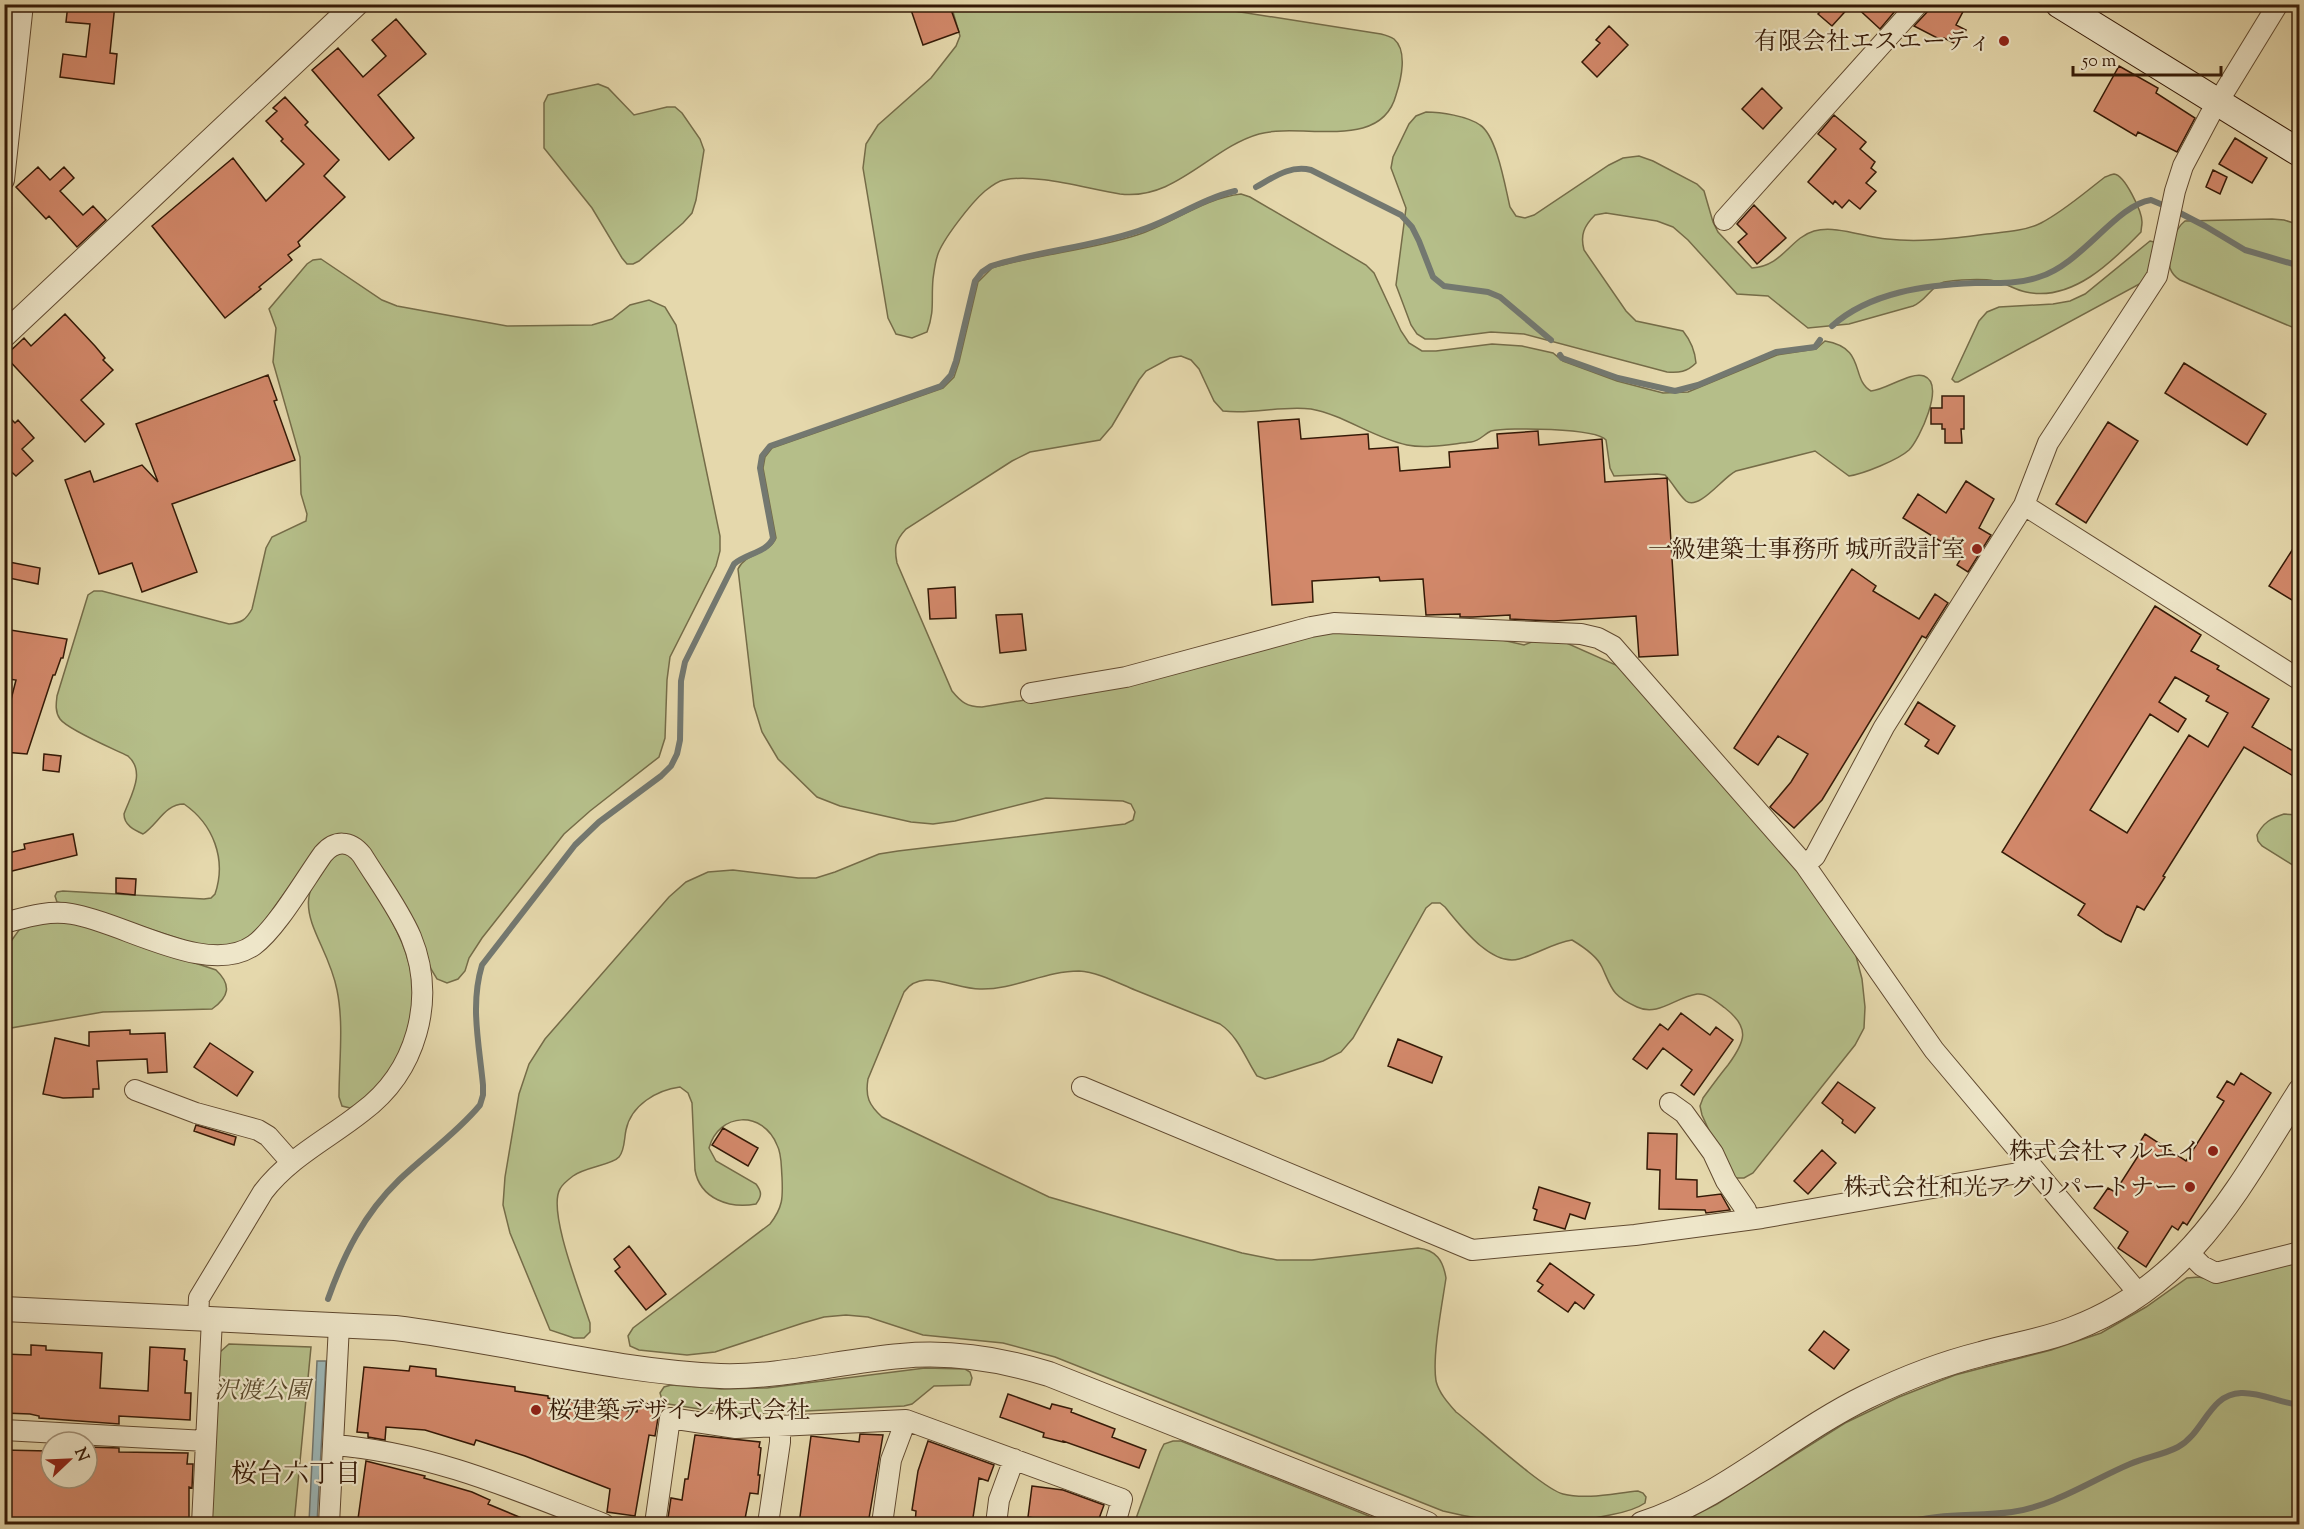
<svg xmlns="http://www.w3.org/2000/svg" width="2304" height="1529" font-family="'Sorts Mill Goudy','Noto Serif JP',serif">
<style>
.green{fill:#b5be89;stroke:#756c48;stroke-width:1.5}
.water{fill:#9cb6b6;stroke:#737870;stroke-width:1.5}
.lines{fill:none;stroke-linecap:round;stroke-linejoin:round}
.stream{stroke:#737870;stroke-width:6}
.building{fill:#d2886a;stroke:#351a07;stroke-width:1.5;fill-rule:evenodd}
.minor-casing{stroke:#614a30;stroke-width:22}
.tertiary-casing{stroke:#614a30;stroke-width:26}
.secondary-casing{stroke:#351a07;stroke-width:29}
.minor{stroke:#eee6c9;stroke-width:20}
.tertiary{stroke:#eee6c9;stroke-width:24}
.secondary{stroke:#eee6c9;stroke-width:27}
.poi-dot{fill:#8f2418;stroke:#eee6c9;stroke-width:2}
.labels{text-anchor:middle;stroke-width:4.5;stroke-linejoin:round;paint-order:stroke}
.poi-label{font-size:24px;fill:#351a07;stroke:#eee6c9;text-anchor:end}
.park-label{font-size:24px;font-style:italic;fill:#5b4b2e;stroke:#eee6c9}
.neighbourhood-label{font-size:26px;fill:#351a07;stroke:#eee6c9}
</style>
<rect width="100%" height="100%" fill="#e5d8ac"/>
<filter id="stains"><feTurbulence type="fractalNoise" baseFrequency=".00333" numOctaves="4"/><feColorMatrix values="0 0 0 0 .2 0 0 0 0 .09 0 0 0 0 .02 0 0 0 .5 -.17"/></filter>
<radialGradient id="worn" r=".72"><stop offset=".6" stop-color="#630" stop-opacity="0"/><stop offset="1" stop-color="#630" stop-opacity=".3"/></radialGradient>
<path class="green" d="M951 5H1196L1381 34C1385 35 1391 37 1394 39 1408 51 1401 80 1396 95 1381 152 1302 122 1259 134 1210 148 1175 201 1120 194 1087 189 1036 173 1004 180 998 181 990 187 985 191 972 202 941 241 937 257 935 263 934 272 933 279 931 301 935 310 927 332L912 338 896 334 888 318 863 168 866 144 878 125 931 78 956 46 960 36Z
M598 84 608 88 634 115 667 107H675L682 113 700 139 704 150 696 200 692 213 683 223 639 261 633 264H627L622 258 592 208 544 148V103L548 95Z
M1426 112C1441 112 1467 116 1480 125 1497 136 1505 186 1510 207L1516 216 1525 218 1534 215 1609 165 1623 158 1639 156 1653 161 1697 184 1704 191 1713 222 1718 232 1752 268C1783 266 1790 238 1814 231 1836 225 1864 237 1887 239 1921 243 1954 238 1987 234 2005 232 2025 231 2041 223 2064 211 2084 193 2105 177 2106 177 2112 174 2114 174 2125 175 2142 212 2142 222 2142 226 2141 229 2141 232 2112 262 2072 302 2026 292 2015 290 2006 283 1995 281 1979 278 1960 280 1944 282 1931 286 1926 301 1913 306L1849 324 1808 328 1768 296 1737 294 1688 240 1673 227 1657 221 1606 213 1595 215C1584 226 1580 235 1584 250L1626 311 1636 321 1683 331C1691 341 1695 351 1696 363 1687 372 1679 373 1667 372L1524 334 1491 332 1436 339H1425L1417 334 1411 325 1396 285 1406 208 1391 168 1393 157 1409 124 1416 116Z
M1241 194 1250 197 1366 265 1374 273 1401 331 1409 343 1422 351H1436L1492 344 1522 346 1553 353 1563 361 1617 381 1663 393 1688 392 1777 355 1816 349 1825 341C1867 348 1850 379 1871 391 1886 390 1911 371 1924 376 1946 384 1919 440 1909 450 1898 460 1863 474 1849 476L1815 451 1736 471C1723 477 1699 511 1686 501 1678 494 1673 483 1665 475L1657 474 1614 476 1610 468 1606 440C1596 428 1508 427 1491 431 1484 434 1480 441 1471 442 1451 444 1427 449 1407 445 1373 438 1344 415 1311 409 1282 405 1252 415 1223 411L1214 401 1199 369 1191 360 1181 356 1170 358 1146 371 1139 380 1112 426 1100 440 1030 452 1012 461 906 529C895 541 894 548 897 563L952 691C961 702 967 707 982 707L1128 683 1323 630 1489 637 1524 645 1534 641H1562L1625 669 1800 868 1855 952 1862 979 1865 1007 1864 1028 1855 1045 1753 1173 1744 1178H1734L1727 1170 1702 1115 1700 1106 1703 1098C1711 1087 1719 1076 1728 1065 1745 1042 1751 1028 1725 1008 1717 1002 1707 993 1697 994 1676 997 1658 1017 1637 1007 1612 996 1612 989 1602 967 1597 956 1582 946 1572 940 1553 943 1537 954 1519 959 1491 967 1460 925 1445 907L1440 903H1432L1426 908 1353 1038 1341 1052 1323 1061 1273 1077 1265 1079 1257 1076C1245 1058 1239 1037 1220 1024 1192 1013 1163 1001 1135 990 1118 983 1098 972 1079 971 1045 971 1014 990 980 989 954 989 922 967 904 992L868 1079C865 1097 869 1105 882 1117L1049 1197 1242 1253 1277 1260H1312L1418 1248C1436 1250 1443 1260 1446 1278 1442 1305 1432 1356 1436 1381 1439 1393 1448 1403 1456 1412 1477 1428 1543 1489 1563 1494 1587 1500 1615 1493 1638 1491L1643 1493 1646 1497 1645 1503C1635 1510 1621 1513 1610 1515 1553 1528 1499 1525 1443 1511L1055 1357 1003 1343 923 1335 868 1317 846 1315 824 1317 803 1323 715 1352 687 1355 639 1350 630 1346 628 1336 633 1328 770 1224C783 1207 783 1198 782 1177 781 1166 782 1154 777 1145 763 1110 719 1112 709 1148L716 1161 756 1184C762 1192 762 1196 756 1204 730 1209 700 1199 695 1170L692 1103 688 1093 680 1087C657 1090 631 1105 626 1130 624 1139 625 1150 619 1157 612 1165 585 1167 573 1176 569 1179 562 1185 560 1189 547 1211 582 1297 590 1323V1332L584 1338H574L550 1330 510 1233 503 1205 505 1177 519 1094 529 1064 545 1039 669 897 686 882 708 872 733 870 798 878H816L835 872 879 854 898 851 1125 824 1133 820 1135 812 1131 804 1123 801 1046 798 955 821 933 824 911 822 840 806 817 797 778 759 762 732 754 706 738 569C746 552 769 555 776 538L763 468 765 457 772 448 943 388 954 377 959 362 978 282 992 268C1039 254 1090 250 1137 235 1172 224 1204 198 1241 194Z
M2272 219 2284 220 2300 225 2299 330 2180 280C2175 277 2172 274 2170 268 2167 254 2174 229 2185 221Z
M2150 241 2154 242 2155 249 2145 281 1958 382H1955L1952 379 1979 321 1987 312 1999 307 2053 304 2070 301 2085 294Z
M321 259 382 300 397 306 507 326 592 325 612 319 630 305 649 300 665 307 676 325 720 536V551L716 566 670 657 667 680 665 738 659 757 590 811 564 834 482 938 469 958 465 971 458 979 447 983 437 979 431 969 419 933 369 850C357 833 340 831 322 841L263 923 248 938 230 947 198 945 86 908 57 902 55 896 57 892 63 891 204 899 211 898 215 894C227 859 213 824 184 804 165 804 158 824 143 834 134 830 124 825 124 814 131 795 146 772 128 756 114 749 68 730 60 719 55 712 56 704 57 696L88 595 94 591H102L229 624C241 623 246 620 252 609L266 548 272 537 306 521 307 514 301 494 300 457 273 362 276 328 269 309 307 264 313 260Z
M2284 814 2299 815V869L2262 846 2258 841 2257 835C2263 823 2271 818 2284 814Z
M338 853H347L355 860C396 927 437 979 397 1059 387 1078 370 1100 350 1108L342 1106 339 1097C339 1062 344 1024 337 990 326 933 278 905 338 853Z
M57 921 81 925 216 970C232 985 229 997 212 1009L103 1012 5 1029 4 951 19 930 26 926Z
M2299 1261V1522L2287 1524H1678L1717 1504 1845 1423 1899 1397 1955 1375 2051 1350 2101 1333 2146 1307 2187 1278 2199 1277 2216 1281Z
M229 1344 311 1347 294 1524 211 1523 220 1352Z
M925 1368 965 1369 970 1372 972 1378 970 1385 934 1386 912 1404 904 1406 748 1414 725 1413 668 1404 662 1400 660 1393 664 1387 671 1385 721 1389 767 1388Z
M1173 1441H1181L1389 1524H1134L1160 1452 1164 1444Z"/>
<path class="water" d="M317 1361H326L317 1523 309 1522Z"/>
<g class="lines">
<path class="stream" d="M1256 187C1274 177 1290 165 1311 170L1401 215 1412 227 1419 241 1433 277 1444 286 1488 292 1500 297 1551 340
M2180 213 2205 226 2245 250 2300 266
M1832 326C1870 292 1926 285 1975 283 1996 283 2019 284 2039 277 2082 264 2116 205 2151 200L2163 205
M1560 355 1562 358 1618 378 1675 391 1698 385 1776 352 1815 347 1820 340
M328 1299C344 1254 364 1214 399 1180 425 1155 457 1133 480 1105L483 1095V1085C479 1043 470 1005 482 965L575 845 599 822 661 776 671 766 677 754 680 740 681 681 685 662 734 564C745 554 768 552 773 538L760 468 762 456 770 446 941 386 951 375 956 361 975 281 982 272 991 266C1039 251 1090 247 1138 231 1171 221 1201 199 1235 191
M1903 1524C1939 1512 1975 1517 2012 1512 2054 1506 2092 1480 2130 1464 2146 1457 2163 1455 2178 1447 2204 1433 2209 1394 2241 1393 2261 1392 2280 1403 2300 1405"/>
</g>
<path class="building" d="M68 4H115L110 53 117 54 114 84 60 77 63 54 86 57 90 24 66 22Z
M909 4H949L959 32 923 45Z
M1827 4H1852L1832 26 1818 14Z
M1853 4H1901L1880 29Z
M1930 4H1967L1956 25 1966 30 1958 45 1944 38 1943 41 1914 26 1927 12Z
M396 19 426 54 378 95 414 138 389 160 312 70 338 48 363 77 386 56 372 40Z
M1609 26 1628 45 1597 77 1582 62 1600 43 1596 40Z
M2119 66 2158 88 2156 93 2195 118 2177 152 2138 132 2136 136 2094 111Z
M1762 88 1782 108 1763 129 1742 109Z
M285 97 308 122 305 125 339 160 324 176 345 197 298 242 300 246 288 255 292 260 259 287 261 289 225 318 152 226 233 158 266 201 304 164 281 141 283 139 266 121 277 111 273 108Z
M1834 115 1866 142 1860 149 1875 162 1871 168 1876 172 1866 183 1876 191 1860 209 1849 200 1842 208 1835 201 1833 204 1808 182 1836 149 1818 134Z
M2235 138 2267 158 2252 183 2219 164Z
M38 167 50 180 64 167 74 178 60 191 83 215 93 206 106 220 77 247 49 216 46 219 16 187Z
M2213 170 2227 177 2220 194 2206 187Z
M1754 205 1786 238 1757 264 1738 242 1747 234 1737 224Z
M65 314 95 346 105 358 103 360 113 370 81 400 104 424 85 442 5 356 24 338 31 346Z
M2184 363 2266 414 2247 445 2165 393Z
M268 375 277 400 274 401 295 460 172 504 197 572 142 592 132 563 99 574 65 480 90 471 94 482 142 465 158 482 136 424Z
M1942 396H1964V429H1961L1962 443H1945V429H1942V424H1931V408H1942Z
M4 412 15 423 18 420 34 438 22 449 33 461 16 476 4 465Z
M1299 419 1301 439 1368 434 1369 449 1398 447 1400 471 1450 467 1449 452 1498 448 1497 434 1538 431 1539 445 1602 439 1605 482 1667 478 1678 655 1639 657 1636 616 1554 621 1510 619V615L1473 617H1460V614L1426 615 1423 579 1380 581 1379 577 1312 581 1313 602 1272 605 1258 422Z
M2108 422 2138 441 2086 523 2056 504Z
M1966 481 1994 499 1979 528 1991 535 1968 572 1957 565 1963 555 1903 518 1918 494 1946 513Z
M2300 538V605L2269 586Z
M4 561 40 568 38 584 4 577Z
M1852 569 1876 586 1873 591 1919 619 1935 594 1948 603 1926 638 1922 636 1822 800 1794 828 1770 807 1791 782 1808 754 1778 736 1758 765 1734 748Z
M955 587 956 618 930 619 928 589Z
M2155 606 2201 635 2191 651 2219 666 2217 669 2269 699 2252 727 2300 755V780L2244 747 2163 876 2165 877 2144 910 2137 906 2121 942 2106 934 2078 915 2085 904 2002 852ZM2175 677 2209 696 2206 701 2228 713 2208 747 2189 735 2127 833 2090 810 2150 714 2178 732 2186 719 2159 702Z
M1022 614 1026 650 1000 653 996 615Z
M4 629 67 639 63 658H61L55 675H53L27 754 4 752V727L16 680 9 679 11 667 4 665Z
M1918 702 1955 726 1938 754 1925 746 1929 740 1905 724Z
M44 754 61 756 59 772 43 770Z
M73 834 77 855 4 873V854L25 849 24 844Z
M116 878 136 879 135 895 116 893Z
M1681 1013 1710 1035 1716 1027 1733 1040 1694 1095 1681 1085 1692 1070 1663 1048 1647 1069 1633 1059 1660 1024 1668 1030Z
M130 1030V1034H134L165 1033 167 1072 148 1073 147 1059 97 1061 99 1089H93V1097L63 1098 43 1094 55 1038 89 1046V1032Z
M1398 1039 1442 1057 1432 1083 1388 1066Z
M210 1043 253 1072 237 1096 194 1067Z
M2241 1073 2271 1093 2187 1225 2183 1222 2178 1230 2172 1226 2146 1267 2118 1248 2128 1232 2094 1208 2108 1188 2115 1192 2140 1153 2135 1150 2145 1134 2186 1161 2223 1103 2224 1101 2217 1097 2227 1081 2234 1085Z
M1838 1082 1875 1108 1855 1133 1842 1123 1843 1120 1822 1103Z
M196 1125 236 1137 234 1145 194 1131Z
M723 1128 758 1148 748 1166 712 1145Z
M1648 1133 1677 1134 1676 1179 1697 1180V1197L1721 1194 1730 1210 1706 1213 1705 1210 1659 1209 1660 1170 1647 1169Z
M1822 1150 1836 1163 1808 1194 1794 1181Z
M1539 1187 1590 1203 1585 1219 1570 1214 1565 1229 1534 1220 1537 1210 1533 1208Z
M629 1246 666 1294 646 1310 615 1271 620 1267 614 1259Z
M1550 1263 1594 1295 1584 1309 1575 1302 1568 1312 1538 1291 1543 1285 1537 1281Z
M1824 1331 1849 1350 1834 1369 1809 1350Z
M31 1345 46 1346V1350L102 1353 100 1388 148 1391 150 1347 185 1349 184 1360 187 1361 185 1393H191L190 1420 119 1416V1424L39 1418V1416L30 1414 4 1413V1354L31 1355Z
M410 1366 436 1369V1376L515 1387V1391L548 1396V1398L581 1404 637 1412 638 1402 660 1406 655 1436 649 1435 635 1516 607 1512 610 1489 525 1456 476 1440 474 1445 425 1430 386 1427 385 1440 368 1437V1433L357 1432 364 1367 409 1371Z
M1008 1394 1050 1409 1052 1404 1072 1409 1071 1412 1115 1429 1112 1437 1146 1450 1139 1468 1063 1441V1442L1043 1437 1044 1433 1000 1417Z
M860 1434 883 1435 868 1524H799L811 1436 859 1442Z
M695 1435 760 1442 759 1447 761 1448 758 1475H760L758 1494 750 1493 744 1524H682L683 1520 668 1518 671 1498 682 1500 685 1479H688Z
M928 1441 994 1465 988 1481 979 1478 972 1524H915L916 1511 912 1510 918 1471Z
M87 1447 119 1448V1452L188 1453 187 1464H193L192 1488 189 1487V1524H37V1522L4 1524V1450L48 1451 47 1455H51V1478H87Z
M366 1461 425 1476 424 1478 472 1492 490 1500 488 1504 536 1524H361L362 1520 358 1519Z
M1032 1486 1063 1490 1104 1505 1097 1524H1075L1028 1517Z"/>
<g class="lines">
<g class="minor-casing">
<path id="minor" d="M4 180 23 4
M1724 220 1918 4
M2024 505 2300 680
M1031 693 1126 677 1311 627 1334 623 1581 634 1598 638 1613 646 1805 865 1934 1050 2140 1295
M1805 865 1815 856 1884 727 2024 505 2048 443 2157 276 2175 191 2183 166 2210 115 2278 4
M4 923C27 917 48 910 72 914 123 922 208 978 254 945 277 928 305 879 323 854 335 840 350 840 362 855 378 881 399 909 411 937 437 1000 416 1072 362 1112 328 1139 290 1157 263 1192L199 1298 198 1318
M1082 1087 1472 1250 1635 1235 1762 1218 2018 1173 2030 1164
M135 1090 196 1113 258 1130 268 1136 291 1162
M1670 1103 1684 1113 1713 1153 1726 1181 1746 1210 1747 1220
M2189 1253 2202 1266 2216 1273 2300 1252
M4 1430 206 1441
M333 1445C429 1452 516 1490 604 1524
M202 1524 212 1319
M329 1524 339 1325
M655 1524 670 1418 736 1428 906 1420 1122 1499 1115 1524
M768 1524 780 1442V1426
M882 1524 891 1460 906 1420
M996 1524 999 1500 1014 1459"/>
</g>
<g class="tertiary-casing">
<path id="tertiary" d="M4 335 356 4
M4 1309 395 1328C504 1341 610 1371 720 1376 781 1378 840 1361 901 1356 952 1351 1000 1359 1049 1374L1427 1524
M1642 1524C1723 1498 1790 1434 1866 1397 1903 1379 1941 1364 1981 1354 2012 1345 2043 1341 2073 1329 2191 1284 2236 1191 2300 1091"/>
</g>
<g class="secondary-casing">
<path id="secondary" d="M2059 4 2300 153"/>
</g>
<use href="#minor" class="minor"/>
<use href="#tertiary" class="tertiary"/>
<use href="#secondary" class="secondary"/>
</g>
<g class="poi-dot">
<circle cx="2004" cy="41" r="6"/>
<circle cx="1977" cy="549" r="6"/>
<circle cx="2213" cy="1151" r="6"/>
<circle cx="2190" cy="1187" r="6"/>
<circle cx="536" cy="1410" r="6"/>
</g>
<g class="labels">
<g class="poi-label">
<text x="1992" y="49">有限会社エスエーティ</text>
<text x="1965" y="557">一級建築士事務所 城所設計室</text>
<text x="2201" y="1159">株式会社マルエイ</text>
<text x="2178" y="1195">株式会社和光アグリパートナー</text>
<text x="548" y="1418" text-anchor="start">桜建築デザイン株式会社</text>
</g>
<g class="park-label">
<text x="262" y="1398">沢渡公園</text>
</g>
<g class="neighbourhood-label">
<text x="296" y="1482">桜台六丁目</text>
</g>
</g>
<rect width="2304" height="1529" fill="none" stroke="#e5d8ac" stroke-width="24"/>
<rect x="6" y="6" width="2292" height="1517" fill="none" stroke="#351a07" stroke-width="3"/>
<rect x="12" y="12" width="2280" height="1505" fill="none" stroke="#351a07" stroke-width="1.5"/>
<g transform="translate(69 1460) rotate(67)"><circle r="28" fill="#eee6c9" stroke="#a4947b" stroke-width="1.5"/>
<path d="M0-4.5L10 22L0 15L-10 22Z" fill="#8f2418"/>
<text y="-9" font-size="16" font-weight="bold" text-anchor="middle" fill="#351a07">N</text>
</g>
<path d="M2073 66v9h148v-9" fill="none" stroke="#351a07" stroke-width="3"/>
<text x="2082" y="66" font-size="18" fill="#351a07" stroke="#eee6c9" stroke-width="4.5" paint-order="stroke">50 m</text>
<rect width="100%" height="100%" filter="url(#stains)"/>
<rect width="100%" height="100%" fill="url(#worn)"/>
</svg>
